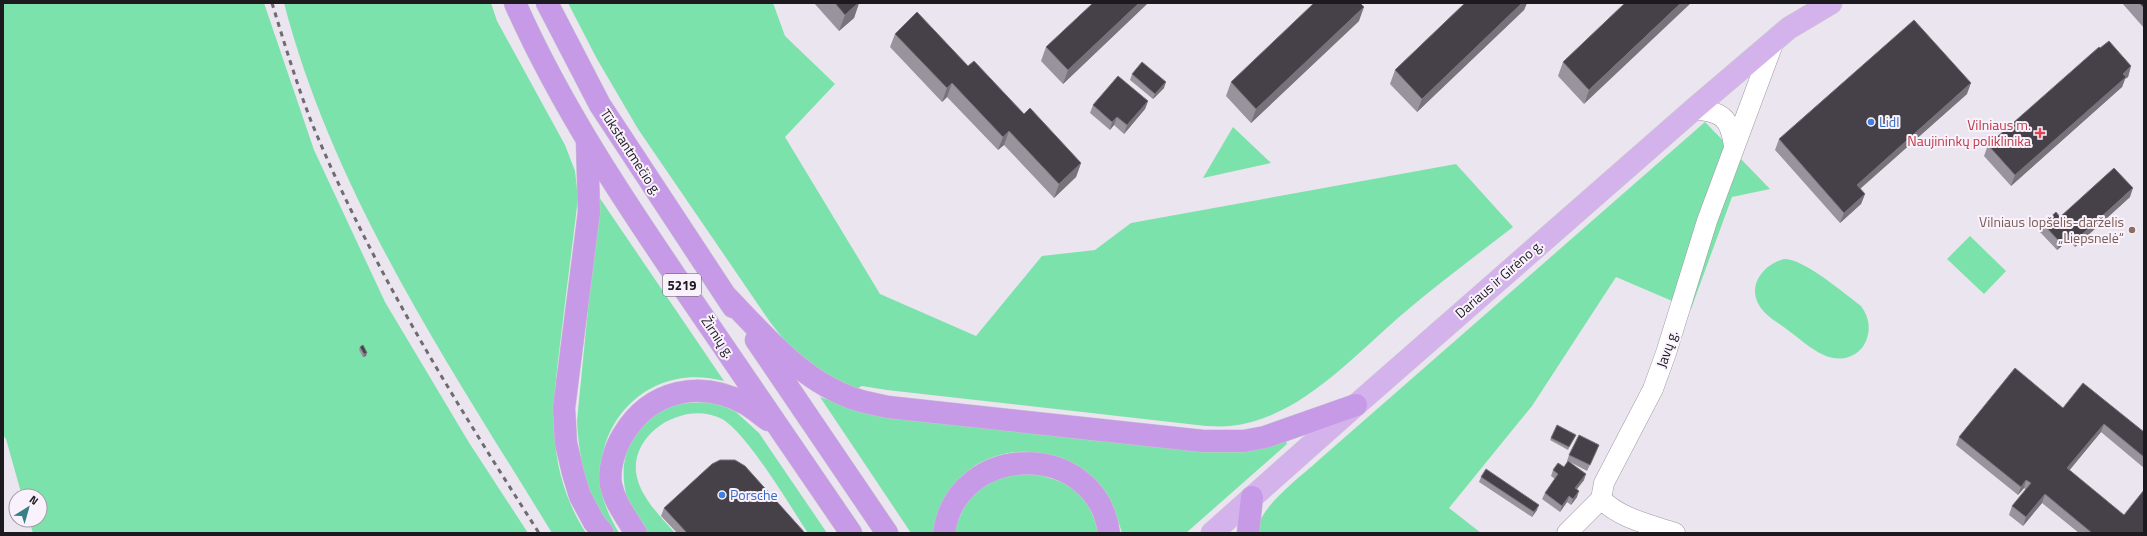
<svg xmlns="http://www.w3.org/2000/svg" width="2147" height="536" font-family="'Titillium Web',sans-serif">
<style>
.green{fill:#7be2ab}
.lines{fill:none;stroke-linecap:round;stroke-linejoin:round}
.minor-casing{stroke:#9f99a3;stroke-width:21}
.primary-casing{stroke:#c9c8c9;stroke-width:23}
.trunk-casing{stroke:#c9c8c9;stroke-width:23}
.minor{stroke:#fff;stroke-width:20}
.primary{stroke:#d4b3ed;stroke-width:22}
.trunk{stroke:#c69ae7;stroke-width:22}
.rail{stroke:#6f6b71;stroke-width:3;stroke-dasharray:5 5;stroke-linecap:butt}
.wall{fill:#98939c}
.shaded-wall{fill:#78727b}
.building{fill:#464149;stroke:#78727b}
.shop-dot{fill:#3f7fe0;stroke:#f9f2fd;stroke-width:1.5}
.health-dot{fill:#e0444e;stroke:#f9f2fd;stroke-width:1.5}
.education-dot{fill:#8d6e63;stroke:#f9f2fd;stroke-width:1.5}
.labels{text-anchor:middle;stroke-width:4;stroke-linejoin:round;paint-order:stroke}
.shield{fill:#f9f2fd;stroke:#5e5b61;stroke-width:1}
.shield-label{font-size:13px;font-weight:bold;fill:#1c1a1e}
.shop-label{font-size:14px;fill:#366cbe;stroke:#f9f2fd;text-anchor:start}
.health-label{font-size:14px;fill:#be3a42;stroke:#f9f2fd;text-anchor:end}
.street-label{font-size:14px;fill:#1c1a1e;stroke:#f9f2fd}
.education-label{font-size:14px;fill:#785e54;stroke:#f9f2fd;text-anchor:end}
</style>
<rect width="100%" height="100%" fill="#ebe5ef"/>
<path class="green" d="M3 3H264L314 150 385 302 468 441 528 533H33L29 520H40V496H22L6 439 3 435Z
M284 3H491L497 21 565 145 575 171 578 198C573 241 567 285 562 328 553 402 543 466 586 533H552C449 365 334 195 284 3Z
M568 3H773L785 36 835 84 785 137 880 294 976 336 1042 256 1095 250 1131 223 1456 164 1513 227C1477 255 1440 282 1405 312 1354 355 1300 419 1230 426 1222 427 1214 426 1206 426L887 390 862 386 852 391 792 350 770 322 638 129 597 59Z
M1705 122 1770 189 1732 197 1691 309 1616 277 1532 406 1449 508 1481 533H1257C1257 508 1302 476 1320 459Z
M1233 127 1271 163 1203 178Z
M599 197 724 381C654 362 594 416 601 488 603 504 611 519 619 533H615C587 502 579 461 577 421Z
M1970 236 2006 271 1984 294 1947 259Z
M1784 259C1803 258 1845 294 1861 306 1869 317 1871 329 1866 341 1863 348 1858 353 1851 356 1828 366 1807 344 1789 331 1779 323 1765 316 1759 305 1747 285 1764 264 1784 259Z
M820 397 867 413 1209 452 1249 451 1286 441 1287 444 1186 533H1122C1117 517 1112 499 1100 486 1044 426 946 447 934 533H911Z
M708 402 719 404 736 412 759 433 827 533H808C791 508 745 429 720 418 685 401 632 431 636 472 639 496 660 516 675 533H647C612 494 615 433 665 408 677 402 694 403 708 402Z
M1025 472C1070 482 1085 487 1099 533H952L968 500 992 479Z"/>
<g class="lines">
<g class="minor-casing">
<path id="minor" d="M1694 109C1722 112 1730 117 1734 146
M1601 499C1621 519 1649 524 1675 533
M1567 533 1601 499 1604 483 1653 389 1666 353 1707 221 1774 41"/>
</g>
<g class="primary-casing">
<path id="primary" d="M1212 533 1356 405 1694 109 1789 28 1831 3"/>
</g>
<g class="trunk-casing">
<path id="trunk" d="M515 3C561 107 625 202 689 296 743 375 797 454 851 533
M547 3 600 105 733 307
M587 141 589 212 564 408 566 443 573 473 580 496 594 522 603 533
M725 295C764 335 803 383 858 400 868 403 878 405 888 407L1203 441H1244L1265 437 1356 405
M756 340 887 533
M636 533C626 517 615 503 611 485 608 469 615 448 623 435 650 390 700 379 746 404 754 409 761 415 768 420
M944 533C957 440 1097 440 1109 533
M1248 533 1252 497"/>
</g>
<use href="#minor" class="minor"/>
<use href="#primary" class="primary"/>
<use href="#trunk" class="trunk"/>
<path class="rail" d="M272 3C284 42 296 82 311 121 371 267 454 400 539 533"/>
</g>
<path class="wall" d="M814 3H859L854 18 839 31Z
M1093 3H1148L1063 84 1041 61 1046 47Z
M1465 3H1527L1524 10 1417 112 1390 84 1395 70Z
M1625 3 1584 104 1558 76 1563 62Z
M2122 3H2144V28Z
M1359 21 1251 123 1226 96 1231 82Z
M895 34 968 66 1081 163 1076 177 1054 198 1004 145 998 150 947 97 942 102 890 47Z
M2100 48 2131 66 2128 77 2125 79 2122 87 2011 186 1984 156 1988 145Z
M1132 74 1164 88 1153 99 1130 80Z
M1967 94 1860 189 1865 194 1861 204 1840 223 1775 150 1779 139Z
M1148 101 1145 109 1124 134 1114 125 1110 130 1090 113 1093 105Z
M2130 197 2075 247 2069 240 2057 250 2040 232 2043 224 2060 217Z
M360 347 366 356 363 357 359 350Z
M2063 408 2144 432V468L2101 432 2069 470 2144 533H2079L2042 503 2023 526 2009 515 2012 506 2026 490 2024 488 2018 495 1956 445 1959 437Z
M1574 437 1568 450 1550 440 1551 438Z
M1597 450 1587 471 1570 462 1584 480 1577 489V497L1571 505 1567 502 1560 512 1542 499 1545 493 1555 479 1551 476 1553 470 1564 467 1568 461H1567L1569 455Z
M1481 477 1537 510 1532 517 1479 482Z
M664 508 805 533H677L661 516Z"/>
<path class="shaded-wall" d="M858 3H859L854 18 839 31 845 15Z
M1139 3H1148L1063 84 1068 70Z
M1522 3H1527L1524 10 1417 112 1422 99Z
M1681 3H1691L1584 104 1589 90Z
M1364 7 1359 21 1251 123 1256 109Z
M2131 66 2128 77 2125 79 2122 87 2011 186 2015 175Z
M1166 82 1164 88 1153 99 1155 94Z
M952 83 947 97 942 102 947 88Z
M1971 83 1967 94 1853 195 1857 185Z
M1148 101 1145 109 1124 134 1127 125Z
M1117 117 1114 125 1110 130 1112 122Z
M1009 131 1004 145 998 150 1003 137Z
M1081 163 1076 177 1054 198 1059 184Z
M2133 188 2130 197 2075 247 2078 238Z
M1865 194 1861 204 1840 223 1844 213Z
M2071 232 2069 240 2057 250 2060 242Z
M367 353 366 356 363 357 364 354Z
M2104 424 2101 432 2064 477 2067 468Z
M1586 474 1584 480 1573 494 1575 488Z
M2026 480 2024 488 2018 495 2021 487Z
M1579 491 1577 497 1571 505 1573 499Z
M2045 494 2042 503 2023 526 2026 517Z
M1569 496 1567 502 1560 512 1562 506Z
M1539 505 1537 510 1532 517 1534 512Z"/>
<path class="building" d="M835 3H858L845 15Z
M1093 3H1139L1068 70 1046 47Z
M1314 3H1360L1364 7 1256 109 1231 82Z
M1465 3H1522L1422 99 1395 70Z
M1625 3H1681L1589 90 1563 62Z
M2139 3H2144V8Z
M917 12 968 66 974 61 1024 114 1030 108 1081 163 1059 184 1009 131 1003 137 952 83 947 88 895 34Z
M1914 20 1971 83 1857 185 1865 194 1844 213 1779 139Z
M2109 41 2131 66 2123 74 2126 77 2015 175 1988 145 2099 47 2100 48Z
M1142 62 1166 82 1155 94 1132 74Z
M1118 76 1148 101 1127 125 1117 117 1112 122 1093 105Z
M2114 168 2133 188 2078 238 2071 232 2060 242 2043 224 2056 212 2060 217Z
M363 345 367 353 364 354 360 347Z
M2015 368 2063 408 2083 383 2144 432V457L2104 424 2067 468 2124 515 2144 490V532L2143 533H2092L2045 494 2026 517 2012 506 2031 483 2026 480 2021 487 1959 437Z
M1557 425 1576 435 1569 447 1551 438Z
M1579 435 1599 445 1590 465 1569 455Z
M720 460H735L745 466 805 533H687L664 508 712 464Z
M1568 461 1586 474 1575 488 1579 491 1573 499 1569 496 1562 506 1545 493 1558 474 1553 470 1558 463 1564 467Z
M1486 469 1539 505 1534 512 1481 477Z"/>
<g class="shop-dot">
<circle cx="1871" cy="122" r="4"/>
<circle cx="722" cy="495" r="4"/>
</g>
<path class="health-dot" d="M2038 127h4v4h4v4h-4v4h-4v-4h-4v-4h4z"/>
<circle class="education-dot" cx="2132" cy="230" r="4"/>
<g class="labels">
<rect class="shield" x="663" y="274" width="38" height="22" rx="3"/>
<g class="shield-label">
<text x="682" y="290">5219</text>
</g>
<g class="shop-label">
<text x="1879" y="127">Lidl</text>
<text x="730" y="500">Porsche</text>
</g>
<g class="health-label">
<text x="2031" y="130">Vilniaus m.<tspan x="2031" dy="16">Naujininkų poliklinika</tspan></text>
</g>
<g class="street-label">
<text transform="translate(631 152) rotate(57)" y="5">Tūkstantmečio g.</text>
<text transform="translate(1499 279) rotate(-41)" y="5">Dariaus ir Girėno g.</text>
<text transform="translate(718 337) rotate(56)" y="5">Žirnių g.</text>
<text transform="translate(1667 349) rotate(-71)" y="5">Javų g.</text>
</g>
<g class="education-label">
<text x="2124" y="227">Vilniaus lopšelis-darželis<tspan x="2124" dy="16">„Liepsnelė“</tspan></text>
</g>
</g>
<rect width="2147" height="536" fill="none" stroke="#1c1a1e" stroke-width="8"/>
<g transform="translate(28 508) rotate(37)"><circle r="19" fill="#f9f2fd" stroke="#a19ca4"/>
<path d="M0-3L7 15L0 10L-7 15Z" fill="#378083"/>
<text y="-6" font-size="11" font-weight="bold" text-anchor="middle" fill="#1c1a1e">N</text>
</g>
</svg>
